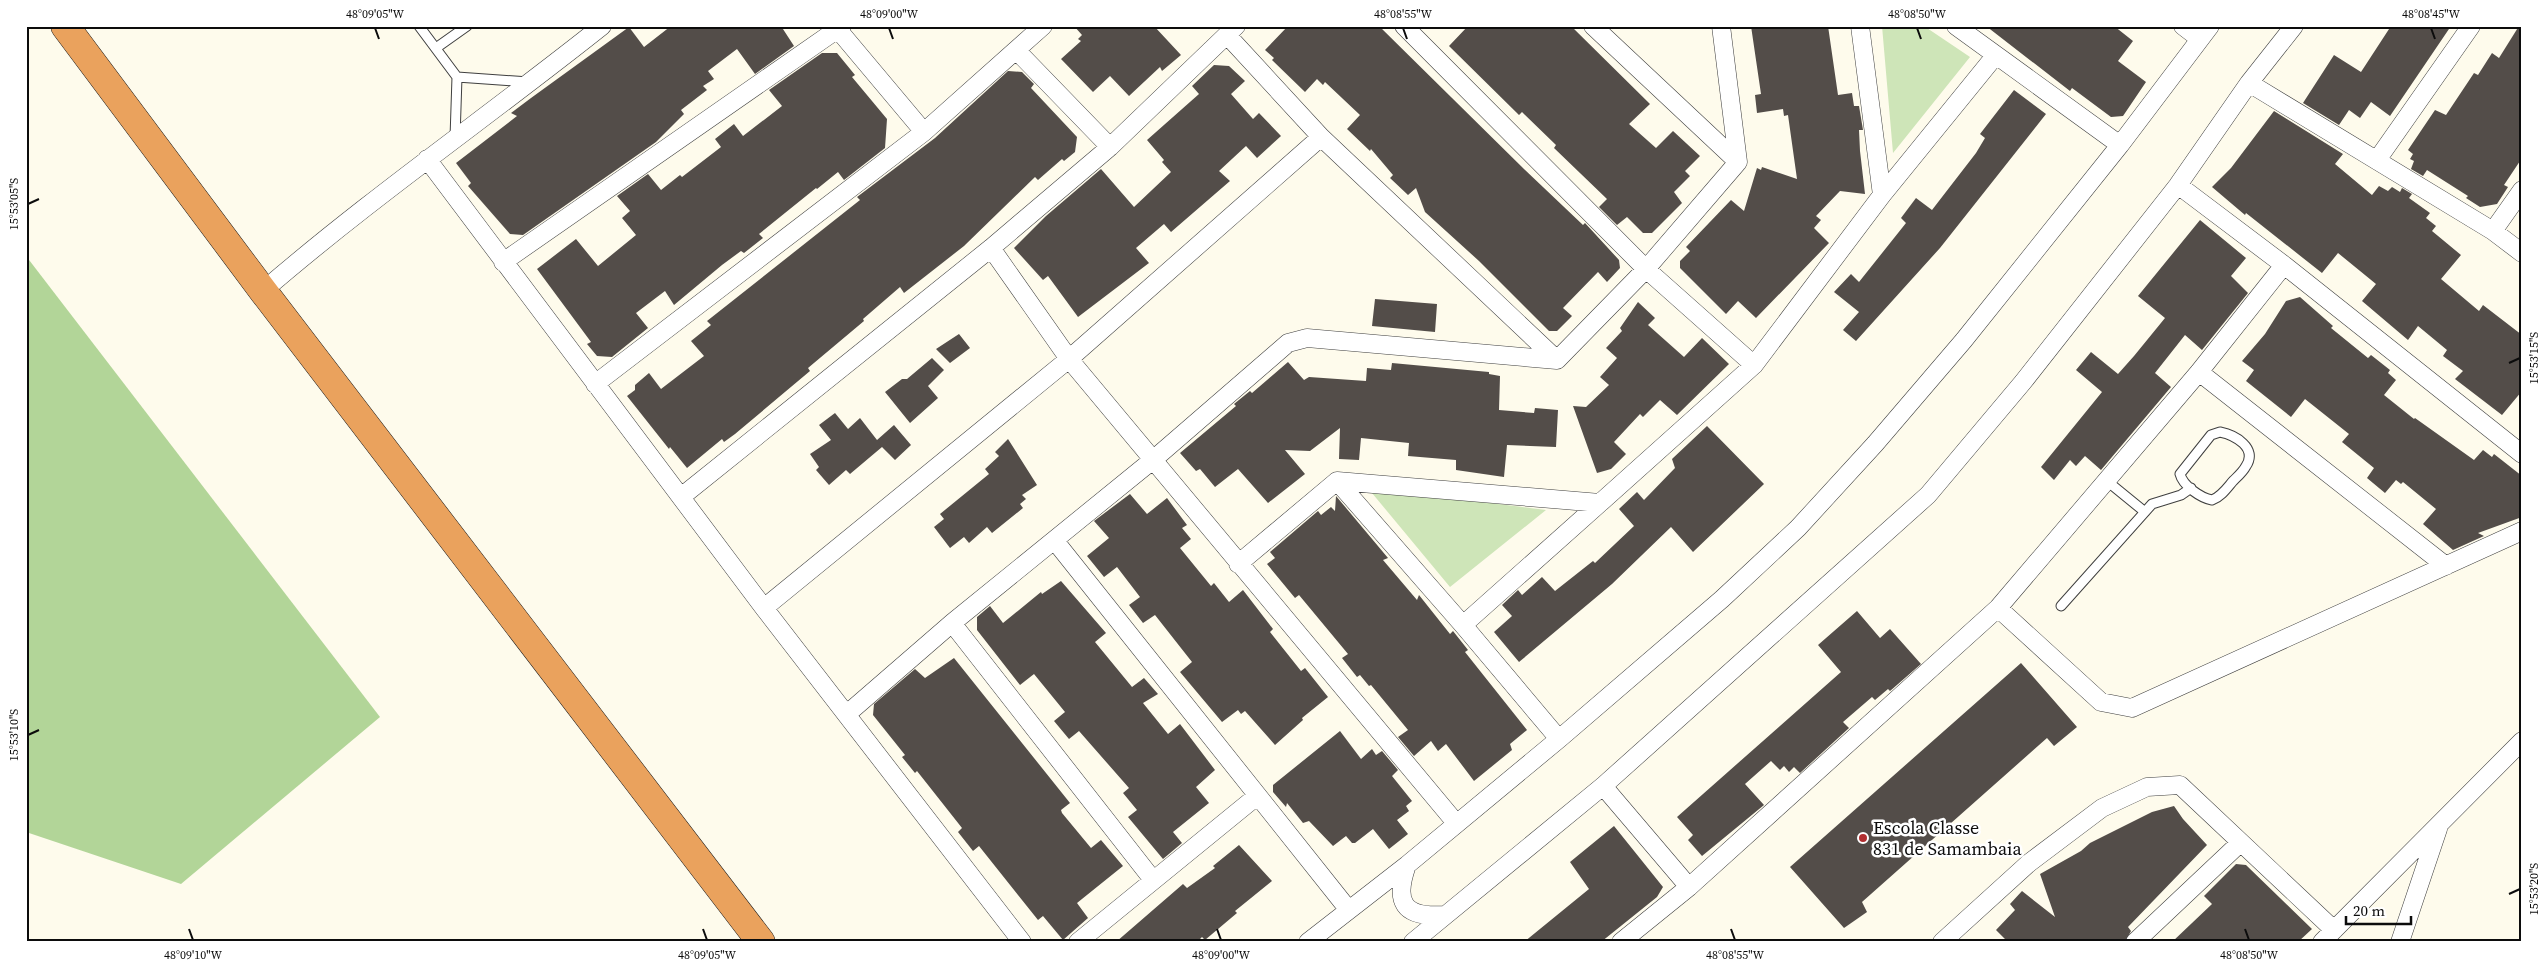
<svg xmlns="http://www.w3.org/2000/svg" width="2548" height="968" font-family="'Source Serif 4',serif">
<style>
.green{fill:#cee5b8}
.forest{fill:#b2d598}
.building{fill:#534d49}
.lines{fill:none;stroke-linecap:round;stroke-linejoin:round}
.lane-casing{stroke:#3f3f3f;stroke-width:11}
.street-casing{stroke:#3f3f3f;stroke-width:19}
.highway-casing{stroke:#1d1d1d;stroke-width:29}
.lane{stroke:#fff;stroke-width:9}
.street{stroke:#fff;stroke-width:18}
.highway{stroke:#eaa25d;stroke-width:28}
.ticks{fill:none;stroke:#0c0c0c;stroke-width:2}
.poi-dot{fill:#b12e30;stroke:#fff;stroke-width:2}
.labels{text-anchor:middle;stroke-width:5;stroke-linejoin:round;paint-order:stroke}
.poi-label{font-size:18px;fill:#0c0c0c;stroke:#fff;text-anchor:start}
.neatline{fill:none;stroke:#0c0c0c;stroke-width:2}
.ticks-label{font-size:12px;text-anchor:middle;fill:#0c0c0c}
</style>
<rect width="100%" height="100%" fill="#fefbec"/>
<path class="green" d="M1882 26H1924L1970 57 1893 153Z
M1367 487 1546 510 1450 587Z"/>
<path class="forest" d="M26 256 380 717 181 884 26 832Z"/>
<path class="building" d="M671 26H781L794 46 755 74 737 49 708 71 714 79 703 86 707 90 681 110 684 114 656 142 523 235 510 234 468 186 471 183 456 163 517 116 511 113 531 98 629 27 644 47Z
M1074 26H1154L1181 55 1162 71 1160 67 1129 96 1110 76 1093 92 1061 59 1081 41 1078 39 1082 35Z
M1288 26H1379L1524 169 1583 225 1585 223 1619 260 1620 268 1607 282 1598 272 1563 308 1572 316 1557 331H1549L1479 261 1425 212 1416 188 1408 195 1390 178 1393 175 1371 149 1370 151 1347 129 1360 115 1325 82 1323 85 1317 79 1305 92 1272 60 1274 58 1265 50Z
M1468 26H1571L1650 104 1629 124 1656 148 1673 131 1700 156 1685 171 1690 176 1674 192 1682 203 1652 233H1643L1627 217 1617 225 1599 207 1607 199 1554 148 1556 145 1522 112 1519 115 1449 46Z
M1751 26H1828L1838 95 1852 93 1854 106H1859L1863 130H1859L1860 151 1865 194 1840 191 1816 216 1821 220 1814 228 1829 243 1756 318 1738 301 1726 314 1680 268V261L1690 251 1686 247 1731 200 1744 211 1757 168 1761 170 1762 167 1797 179 1788 115 1784 116 1783 109 1757 113 1755 95 1761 94Z
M1986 26H2114L2133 41 2118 61 2146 82 2123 116 2111 117 2072 88 2070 91Z
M2391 26H2451L2390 116 2371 102 2360 118 2349 110 2339 125 2303 103 2334 55 2361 72Z
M2519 26H2522V158L2504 185 2508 187 2497 204 2480 207 2466 198 2468 196 2427 170 2423 176 2411 169 2414 161 2410 159 2413 154 2408 150 2435 110 2446 115 2474 73 2478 75 2492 53 2499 58Z
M822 53H837L855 75 852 77 887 119 885 148 844 180 838 172 817 189 816 188 759 234 763 238 744 253 741 251 722 265 674 305 665 291 636 313 648 328 612 357 597 356 587 344 591 342 537 269 576 239 598 266 636 235 622 218 630 211 617 196 648 174 661 190 680 175 682 177 721 147 715 139 734 124 743 136 782 106 769 90Z
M1214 65 1229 66 1245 81 1231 94 1253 119 1259 113 1281 136 1257 158 1246 146 1219 171 1230 181 1171 232 1164 224 1136 248 1149 263 1078 317 1048 276 1043 280 1014 248 1046 216 1101 169 1134 207 1171 172 1162 162 1164 160 1147 140 1199 94 1192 86Z
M1008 71 1022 72 1034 84 1031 88 1077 137 1075 152 1064 161 1062 159 1038 180 1035 177 964 246 904 293 900 287 863 319 864 321 808 368 810 371 735 434 724 442 722 439 687 468 670 447 669 449 627 396 635 390V385L649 373 661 389 704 356 691 341 711 325 707 321 860 200 857 197 935 138Z
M2014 90 2046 114 1940 248 1856 341 1843 330 1859 312 1834 292 1851 274 1859 282 1906 223 1901 218 1916 198 1932 210 1976 153 1985 138 1980 134Z
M2274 111 2343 154 2335 164 2372 195 2379 186 2388 191 2392 187 2400 192 2402 188 2412 194 2409 198 2430 213 2426 218 2436 226 2432 231 2461 255 2441 279 2479 311 2483 305 2522 335V391L2502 415 2455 379 2463 371 2443 356 2447 350 2418 326 2408 340 2362 301 2376 284 2338 253 2322 273 2246 213 2245 215 2212 187 2231 168Z
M2200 220 2246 258 2231 276 2248 293 2202 350 2185 335 2155 373 2171 387 2101 470 2085 456 2076 466 2070 460 2054 480 2041 467 2102 392 2076 370 2091 352 2118 374 2134 356 2165 318 2138 296Z
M2300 297 2333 326 2331 328 2368 358 2371 355 2390 370 2388 373 2396 380 2384 395 2414 419 2415 418 2474 460 2483 450 2492 457 2494 454 2522 476V517L2478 533 2484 536 2453 550 2423 524 2436 509 2403 482 2401 484 2396 480 2385 493 2367 478 2374 468 2342 442 2349 434 2305 399 2291 417 2246 381 2254 370 2242 361 2265 334 2286 301Z
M1375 299 1437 304 1435 332 1372 326Z
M1638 302 1655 318 1648 325 1684 357 1702 338 1729 364 1677 415 1660 400 1643 417 1640 414 1614 442 1626 454 1611 469 1597 473 1573 406 1586 407 1609 385 1600 377 1617 358 1606 348 1622 331 1620 328Z
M959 334 970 348 950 363 936 349Z
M932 358 944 370 928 386 938 398 910 423 885 392 902 379H907Z
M1288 362 1304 380 1309 377 1366 381 1367 368 1391 370 1392 363 1489 372V374L1500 376 1499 410 1534 413 1535 408 1558 410 1556 447 1507 445 1504 477 1456 470V460L1408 456 1409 443 1361 438 1359 460 1339 459 1340 428 1310 451 1285 450 1305 474 1268 503 1238 469 1215 487 1200 469 1196 471 1180 453 1236 406 1234 404 1250 391 1252 393Z
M835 413 848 429 860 418 877 440 894 425 911 445 895 460 882 447 850 474 846 470 829 485 816 470 819 467 810 454 831 440 819 425Z
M1707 426 1764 484 1693 552 1671 527 1612 584 1519 662 1494 632 1512 616 1502 605 1518 590 1522 595 1542 577 1555 591 1593 561 1595 563 1634 526 1619 509 1637 492 1644 500 1675 468 1672 459Z
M1008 439 1037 485 1022 495 1026 499 1020 504 1023 508 992 533 987 527 969 543 964 537 950 548 934 527 944 519 940 514 989 474 985 469 999 456 995 452Z
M1130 494 1147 514 1167 498 1187 525 1182 528 1191 539 1180 548 1211 586 1214 583 1229 602 1243 590 1273 629 1270 632 1301 671 1305 668 1328 697 1302 718 1303 720 1275 745 1245 711 1241 714 1238 710 1222 722 1180 672 1192 662 1155 615 1143 623 1129 605 1140 597 1117 567 1104 577 1087 556 1109 538 1094 521Z
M1336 496 1388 558 1383 560 1417 600 1419 595 1450 634 1453 631 1468 650 1465 652 1527 730 1510 744 1512 750 1474 781 1446 744 1438 751 1431 741 1414 756 1398 737 1408 730 1371 685 1369 686 1360 675 1357 677 1342 658 1348 654 1299 595 1295 598 1267 564 1275 558 1270 552 1318 511 1321 515 1331 507 1335 511Z
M1061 581 1106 633 1095 642 1132 687 1144 678 1158 694 1143 703 1168 734 1180 724 1215 770 1196 787 1209 803 1173 832 1182 843 1163 859 1128 817 1137 810 1123 793 1129 788 1079 731 1069 739 1054 721 1065 712 1034 674 1020 685 977 630V617L990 606 1003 623 1041 592 1042 594Z
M1857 611 1880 638 1890 629 1921 664 1890 691 1888 689 1875 700 1872 697 1843 722 1849 728 1800 773 1794 767 1789 772 1784 766 1780 770 1771 761 1745 784 1764 805 1702 856 1688 840 1693 835 1677 817 1841 672 1818 645Z
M954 658 1070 803 1061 810 1062 813 1091 848 1101 840 1123 866 1077 903 1088 918 1063 940 1043 916 1038 920 979 846 973 851 958 832 962 828 917 771 915 773 902 757 905 755 873 715 874 704 915 669 925 678Z
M2021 663 2077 727 2054 746 2047 738 1862 902 1867 912 1844 928 1790 867Z
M1340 731 1361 759 1372 749 1376 755 1382 751 1398 770 1392 776 1412 801 1406 806 1409 811 1397 820 1408 834 1389 849 1373 829 1355 843H1352L1346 836 1333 846 1309 821 1303 823 1287 803 1286 807 1273 792V785Z
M2174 806 2183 819 2207 845 2128 927 2131 931 2125 942H2008L1996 930 2015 910 2010 904 2022 891 2055 917 2040 874 2081 851 2090 843 2152 812Z
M1614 826 1663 887 1657 897 1601 942H1524L1589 889 1570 862Z
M1239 845 1272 881 1235 911 1237 913 1205 940 1202 937 1197 942H1116L1183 884 1187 888 1215 868 1213 866Z
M2236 864 2246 865 2312 929 2298 942H2172L2212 904 2204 896Z"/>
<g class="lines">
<g class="lane-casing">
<path id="lane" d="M419 26 457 77 455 138
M436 48 467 26
M457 77 529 82
M2220 432C2235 435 2258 448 2246 466 2243 472 2237 477 2233 481 2227 488 2221 497 2212 500 2201 498 2183 486 2180 474L2211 435Z
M2107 481 2145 512
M2061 606 2152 504 2181 495 2191 488"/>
</g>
<g class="street-casing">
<path id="street" d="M835 26 924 132
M1404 26 1646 269 1754 365
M1593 26 1738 162
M1956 26 2120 145
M2183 26 2200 39
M1227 35 1321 137 1557 360
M1017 51 1110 147
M2249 83 2493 231 2522 253
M427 159 764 608 1022 942
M2377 160 2471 26
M2178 185 2284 265 2522 454
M1882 195 1995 56
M2493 231 2522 190
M991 248 1069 359 1456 823
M503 262 842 26
M263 291C372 197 489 116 602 26
M2199 372 2446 566
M595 384 924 132 1043 26
M1337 481 1463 625 1559 739
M681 497 991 248 1110 147 1236 26
M1055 541 1348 909
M1238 564 1337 481 1600 503 1754 365 1882 195 1860 26
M764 608 1069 359 1321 137
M1998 608 2101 702 2132 708 2522 531
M952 623 1153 880
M1463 625 1600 503
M847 714 952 623 1154 459 1288 343 1307 338 1557 360 1646 269 1738 162 1721 26
M1603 786 1689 887
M1407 865C1394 902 1403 918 1444 915
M1078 942 1257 796
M1308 942 1407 865 1559 739 1722 599 1798 528 1875 444 1964 340 2120 145 2210 26
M1413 942 1603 786 1928 495 2023 382 2178 185 2249 83 2294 26
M1621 942 1689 887 1998 608 2199 372 2284 265
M1942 942 2029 863 2102 808 2147 787 2180 785 2334 930
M2135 942 2240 843
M2322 942 2522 741
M2400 942 2438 829"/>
</g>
<g class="highway-casing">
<path id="highway" d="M65 26 263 291 761 942"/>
</g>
<use href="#lane" class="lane"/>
<use href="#street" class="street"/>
<use href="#highway" class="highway"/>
</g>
<path class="ticks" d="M375 28 379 39M889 28 893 39M1403 28 1407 39M1917 28 1921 39M2431 28 2435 39M28 204 39 199M2509 363 2520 358M28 735 39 730M2509 894 2520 889M189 929 193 940M703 929 707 940M1217 929 1221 940M1731 929 1735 940M2245 929 2249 940"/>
<circle class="poi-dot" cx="1863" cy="838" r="5"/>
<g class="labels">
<g class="poi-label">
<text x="1873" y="834">Escola Classe<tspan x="1873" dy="21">831 de Samambaia</tspan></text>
</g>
</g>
<rect width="2548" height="968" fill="none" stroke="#ffffff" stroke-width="55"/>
<path d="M2346 916v8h65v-8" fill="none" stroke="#0c0c0c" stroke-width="2.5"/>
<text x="2353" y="916" font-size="15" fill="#0c0c0c" stroke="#ffffff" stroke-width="4" paint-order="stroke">20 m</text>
<rect x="28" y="28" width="2492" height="912" class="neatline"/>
<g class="ticks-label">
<text x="375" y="18">48°09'05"W</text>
<text x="889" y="18">48°09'00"W</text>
<text x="1403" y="18">48°08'55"W</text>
<text x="1917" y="18">48°08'50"W</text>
<text x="2431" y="18">48°08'45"W</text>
<text transform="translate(14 204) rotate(-90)" y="4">15°53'05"S</text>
<text transform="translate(2534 358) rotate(-90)" y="4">15°53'15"S</text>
<text transform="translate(14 735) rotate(-90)" y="4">15°53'10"S</text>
<text transform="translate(2534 889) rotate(-90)" y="4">15°53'20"S</text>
<text x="193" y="959">48°09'10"W</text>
<text x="707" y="959">48°09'05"W</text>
<text x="1221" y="959">48°09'00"W</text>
<text x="1735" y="959">48°08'55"W</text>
<text x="2249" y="959">48°08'50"W</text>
</g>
</svg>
